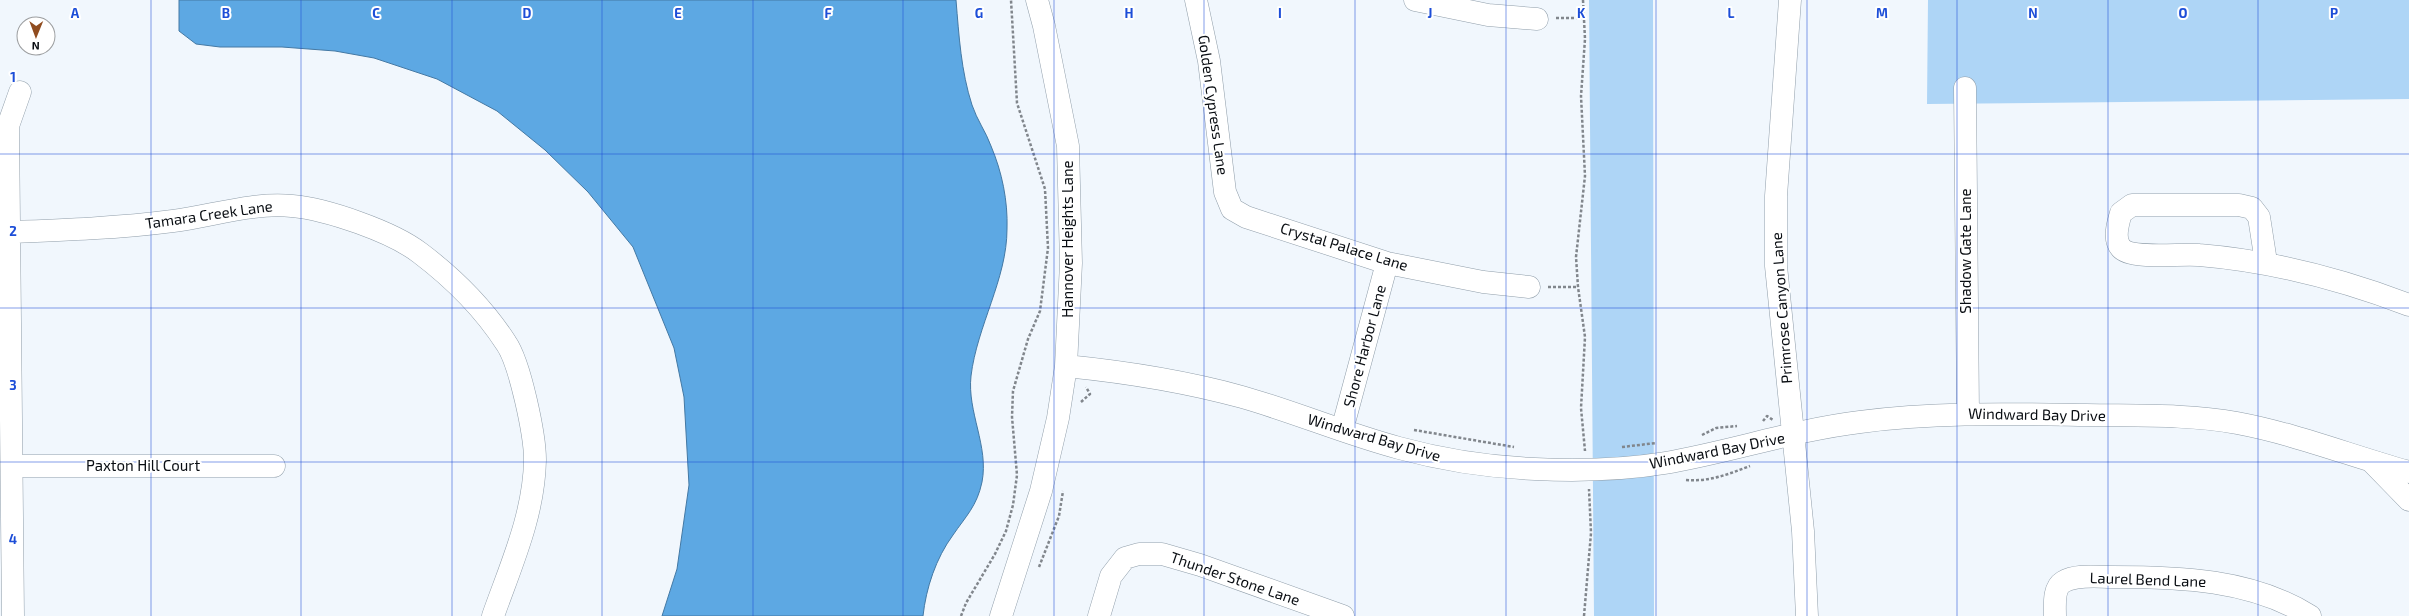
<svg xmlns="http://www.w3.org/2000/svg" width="2409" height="616" font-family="'Exo 2',sans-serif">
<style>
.green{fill:#aed5f6}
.water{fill:#5da8e3;stroke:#4479a4}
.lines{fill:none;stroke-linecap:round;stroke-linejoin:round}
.minor-casing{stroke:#909eaa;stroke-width:23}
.path{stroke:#81868c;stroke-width:2.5;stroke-dasharray:3 2;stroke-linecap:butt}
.minor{stroke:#fff;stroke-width:22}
.grid{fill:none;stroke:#1d4ed8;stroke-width:1;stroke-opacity:0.55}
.labels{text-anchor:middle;stroke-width:4;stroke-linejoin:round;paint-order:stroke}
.street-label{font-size:15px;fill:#080c11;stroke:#fff}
.grid-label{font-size:13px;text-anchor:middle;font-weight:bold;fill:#1d4ed8;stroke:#fff;stroke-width:4;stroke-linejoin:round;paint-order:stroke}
</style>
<rect width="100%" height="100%" fill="#f1f7fd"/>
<path class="green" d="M1589 0H1653L1654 616H1594Z
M1928 0H2409V99L1927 104Z"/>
<path class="water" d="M179 0H956C959 36 961 71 972 105 977 120 986 132 991 146 1002 172 1008 201 1007 229 1007 279 977 326 971 376 967 412 989 446 982 482 977 506 966 516 953 535 936 558 926 588 923 616H662L677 569 689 485 684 397 674 348 633 247 588 192 545 150 497 111 437 79 374 58 335 51 282 47H220L196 44 179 31Z"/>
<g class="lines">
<g class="minor-casing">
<path id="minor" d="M1196 0 1209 61 1225 192 1232 209 1246 217 1387 263 1483 282 1529 287
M1415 0 1488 15 1537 19
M1790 0 1776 196V266L1803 531 1807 616
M1965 88 1968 414
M11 232C65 230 119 228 173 221 212 216 253 202 292 206 327 209 393 232 420 253 453 278 484 309 506 343 520 363 535 435 535 460 534 515 511 565 493 616
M2266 262 2259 217 2252 208 2239 205H2132L2121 213C2118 223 2113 239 2121 248 2132 260 2182 253 2199 255 2272 261 2341 279 2409 305
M1066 366C1126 372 1184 381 1242 397 1295 412 1346 434 1399 448 1443 460 1489 467 1535 469 1578 471 1622 470 1665 463 1730 452 1794 430 1860 422 1935 412 2011 414 2086 415 2136 416 2188 414 2237 423 2296 434 2351 456 2409 472
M1342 430 1387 263
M2372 462 2409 500
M12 466H274
M13 616 8 126 20 92
M1001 616 1041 491 1058 418 1066 366 1071 263 1068 146 1044 26 1037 0
M1099 616 1111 576 1125 558 1139 554H1162L1200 565 1343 616
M2055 616C2055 605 2053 588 2063 582 2076 574 2098 577 2112 577 2180 577 2251 579 2310 616"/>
</g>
<path class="path" d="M1583 0 1585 39 1581 96 1585 176 1576 257 1578 287 1585 337 1581 408 1585 451
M1556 18H1585
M1548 287H1578
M1081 402 1090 394 1086 387
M1763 421 1767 416 1773 420
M1414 430 1514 447
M1702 435 1716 428 1737 426
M1622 447 1656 443
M1686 480C1709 482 1729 474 1750 466
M1039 567 1059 516 1063 491
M961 616 966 603 995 554 1006 531 1013 505 1017 475 1012 417 1013 391 1028 339 1040 311 1048 248 1045 189 1017 103 1011 0
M1584 616 1591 533 1589 489"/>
<use href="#minor" class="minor"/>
</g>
<path class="grid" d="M151 0V616M301 0V616M452 0V616M602 0V616M753 0V616M903 0V616M1054 0V616M1204 0V616M1355 0V616M1506 0V616M1656 0V616M1807 0V616M1957 0V616M2108 0V616M2258 0V616M0 154H2409M0 308H2409M0 462H2409"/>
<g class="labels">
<g class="street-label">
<text transform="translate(1213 105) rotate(82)" y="5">Golden Cypress Lane</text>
<text transform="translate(209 215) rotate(-8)" y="5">Tamara Creek Lane</text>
<text transform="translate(1068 239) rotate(-90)" y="5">Hannover Heights Lane</text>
<text transform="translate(1344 247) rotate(17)" y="5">Crystal Palace Lane</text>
<text transform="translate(1966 251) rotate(-90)" y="5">Shadow Gate Lane</text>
<text transform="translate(1782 308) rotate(-94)" y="5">Primrose Canyon Lane</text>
<text transform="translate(1365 346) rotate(-75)" y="5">Shore Harbor Lane</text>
<text transform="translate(2037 415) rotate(1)" y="5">Windward Bay Drive</text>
<text transform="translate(1374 438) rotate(16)" y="5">Windward Bay Drive</text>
<text transform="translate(1717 451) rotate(-11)" y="5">Windward Bay Drive</text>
<text x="143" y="471">Paxton Hill Court</text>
<text transform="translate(1235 579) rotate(19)" y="5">Thunder Stone Lane</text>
<text transform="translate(2148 580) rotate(2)" y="5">Laurel Bend Lane</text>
</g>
</g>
<g class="grid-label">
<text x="75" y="18">A</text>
<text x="226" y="18">B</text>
<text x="376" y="18">C</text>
<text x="527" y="18">D</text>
<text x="678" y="18">E</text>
<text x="828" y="18">F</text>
<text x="979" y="18">G</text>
<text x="1129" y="18">H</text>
<text x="1280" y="18">I</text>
<text x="1430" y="18">J</text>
<text x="1581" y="18">K</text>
<text x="1731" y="18">L</text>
<text x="1882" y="18">M</text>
<text x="2033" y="18">N</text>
<text x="2183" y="18">O</text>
<text x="2334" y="18">P</text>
<text x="13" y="82">1</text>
<text x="13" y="236">2</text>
<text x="13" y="390">3</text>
<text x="13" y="544">4</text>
</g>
<g transform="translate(36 36) rotate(181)"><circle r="19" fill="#ffffff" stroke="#9c9ea0"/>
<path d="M0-3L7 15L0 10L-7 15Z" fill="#904c1f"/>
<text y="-6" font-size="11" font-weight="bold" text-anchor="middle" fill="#080c11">N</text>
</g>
</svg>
